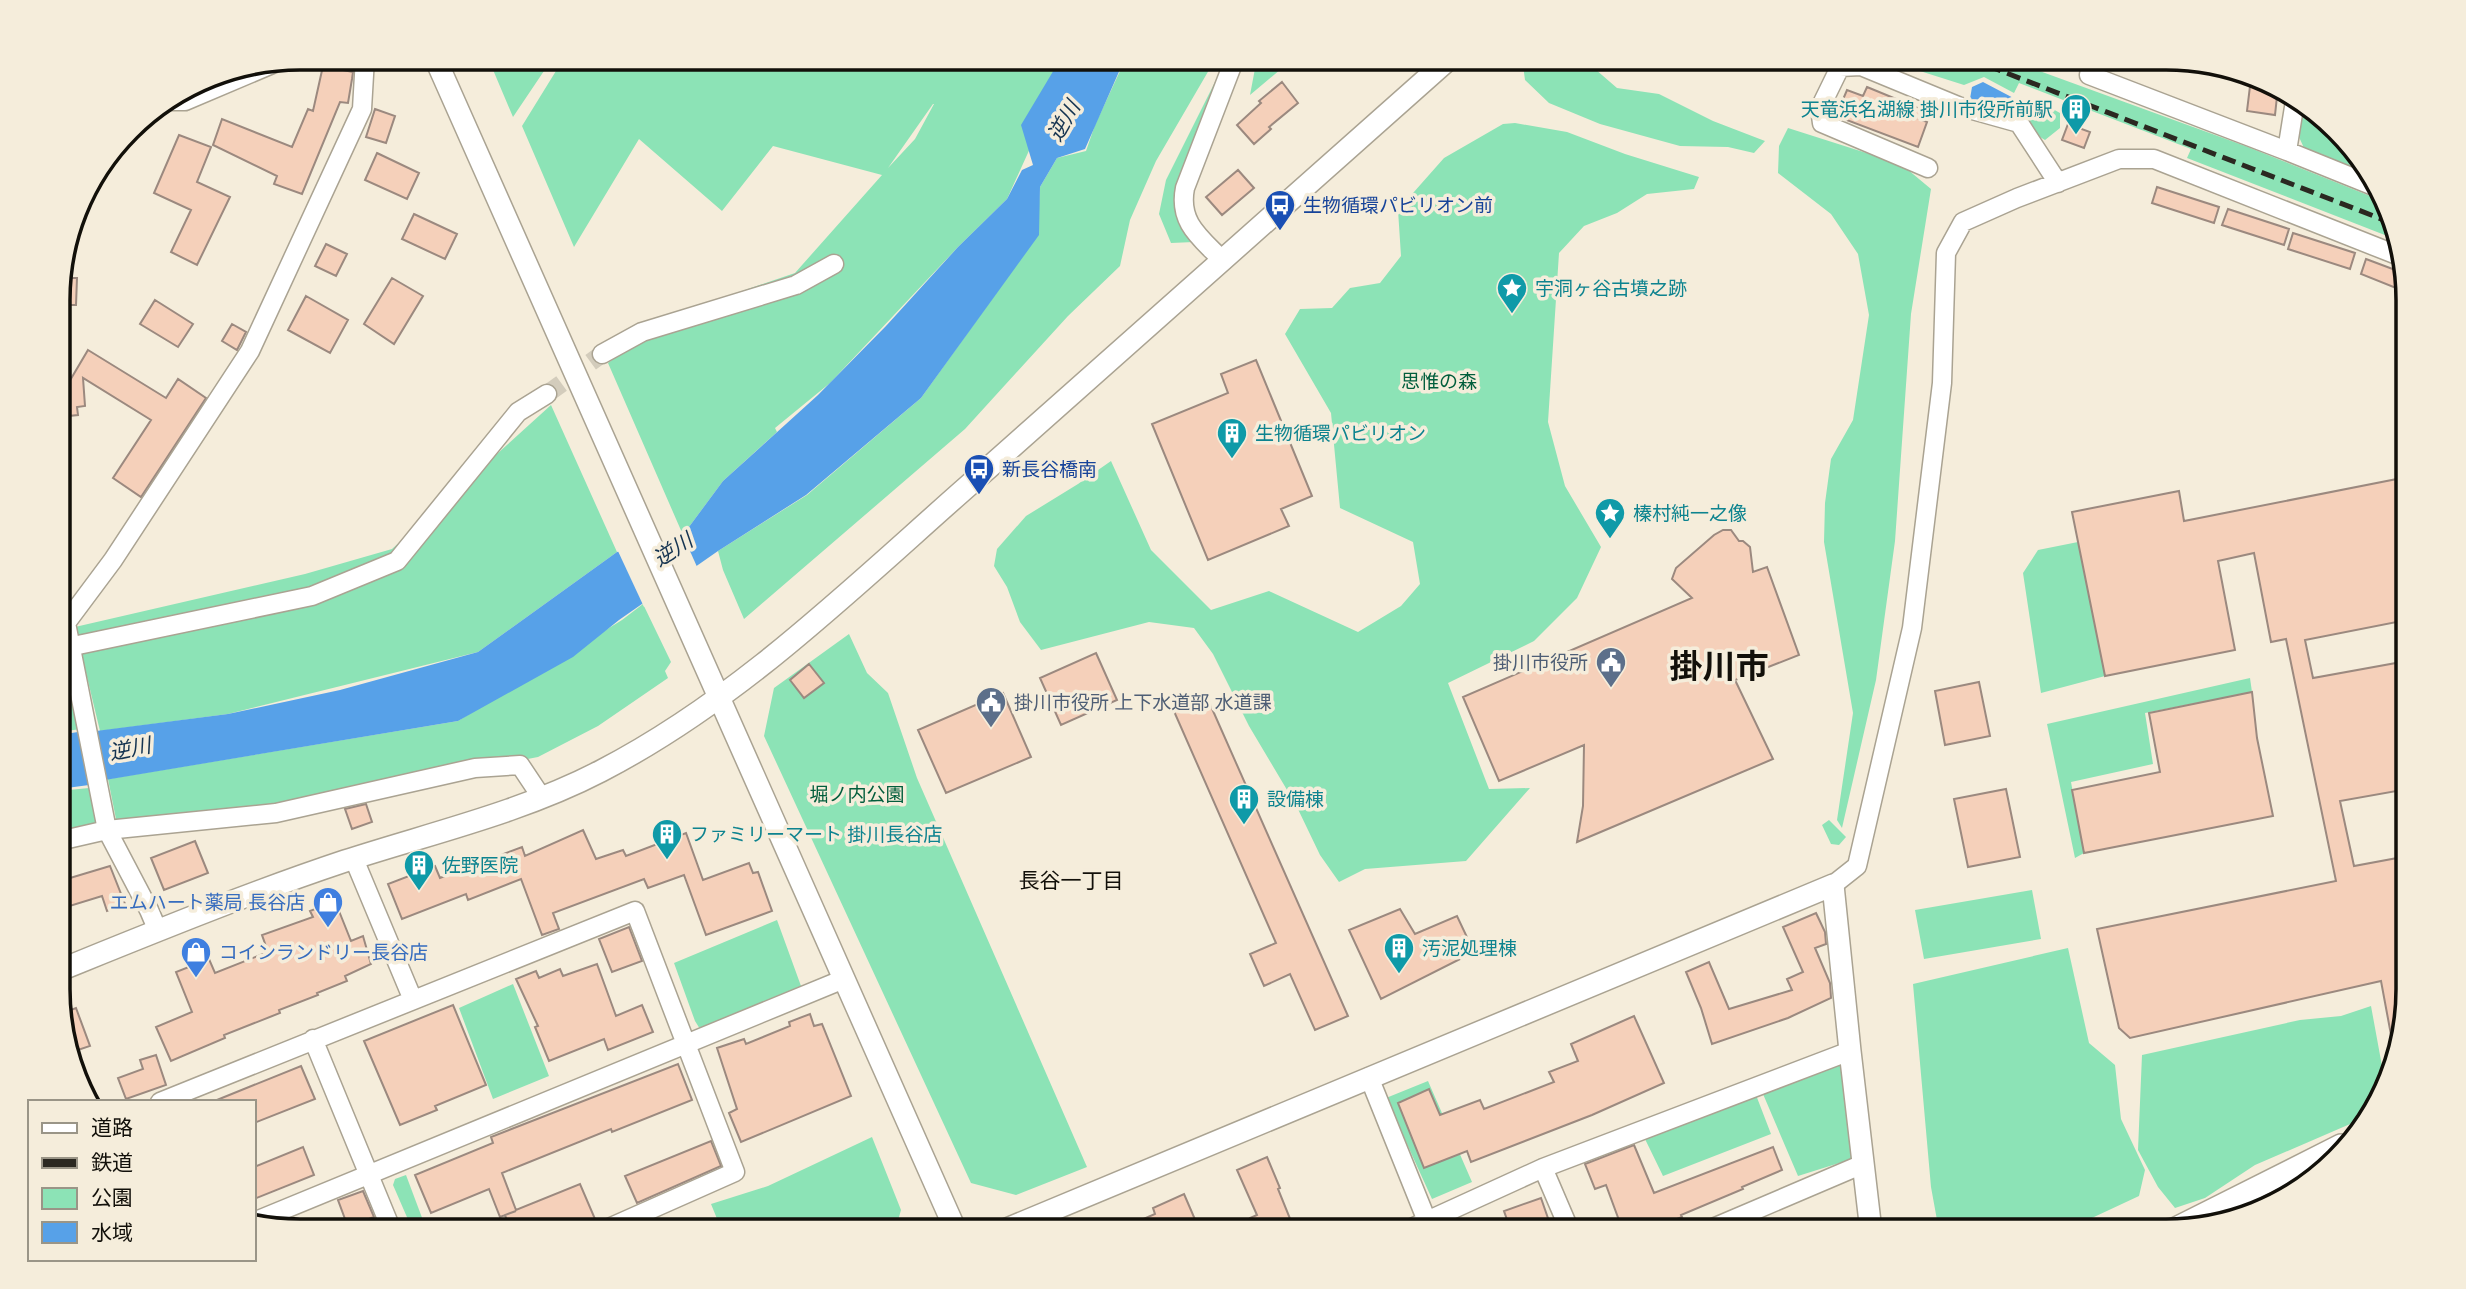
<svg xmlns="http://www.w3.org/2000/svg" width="2466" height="1289" font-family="Helvetica,'Noto Sans JP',sans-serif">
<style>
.green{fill:#8ce3b6;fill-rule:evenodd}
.water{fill:#57a1e8}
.pier{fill:#f5eddb}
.building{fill:#f5d0ba;stroke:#9b897f;stroke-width:2}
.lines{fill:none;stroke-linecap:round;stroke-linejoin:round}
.minor-tunnel{stroke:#d3ccbc;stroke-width:18;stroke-dasharray:18 9;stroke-linecap:butt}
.minor-casing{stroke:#aaa392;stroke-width:21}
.tertiary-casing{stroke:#aaa392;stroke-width:24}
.minor{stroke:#fff;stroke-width:18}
.tertiary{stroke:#fff;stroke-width:21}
.rail{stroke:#2b2821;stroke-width:5;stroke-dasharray:14 7;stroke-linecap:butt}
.labels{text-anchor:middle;stroke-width:7;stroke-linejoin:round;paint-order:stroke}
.culture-label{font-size:19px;fill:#0d838f;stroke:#f5eddb;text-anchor:start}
.transit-label{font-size:19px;fill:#164399;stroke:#f5eddb;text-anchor:start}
.park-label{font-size:19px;fill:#025e3c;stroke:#f5eddb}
.service-label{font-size:19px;fill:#4e5e75;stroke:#f5eddb;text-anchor:end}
.shop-label{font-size:19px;fill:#366cbe;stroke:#f5eddb;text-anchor:end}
.water-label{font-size:21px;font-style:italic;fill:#153451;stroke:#f5eddb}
.neighbourhood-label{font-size:21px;fill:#12100a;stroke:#f5eddb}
.town-label{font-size:33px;font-weight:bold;fill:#12100a;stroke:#f5eddb}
.rim{fill:none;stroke:#12100a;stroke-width:3.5}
</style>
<rect width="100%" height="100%" fill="#f5eddb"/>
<path class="green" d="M488 58H535L548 65 513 117Z
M564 58H1071L1007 199 958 247 830 383 775 428 777 432 723 481 683 535 608 363 672 315 795 273 882 175 773 146 722 211 639 139 574 247 522 126ZM934 104 915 139 888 168 933 104Z
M1126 58H1211L1209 70 1156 161 1130 220 1120 266 1068 316 965 429 744 619 723 570 718 551 807 495 921 398 1037 236 1040 187 1057 158 1086 151 1095 125Z
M1257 58H1294L1250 95Z
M1522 58H1597L1595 69 1617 88 1659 94 1713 121 1765 141 1754 153 1728 147 1680 146 1600 124 1549 103 1525 80Z
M1879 58H2004L2248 147 2380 200 2395 239 2187 158 2191 149 2019 83 2014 93 1984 77 1964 85Z
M1224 64 1183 172 1175 207 1194 242 1171 243 1159 214 1166 180Z
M2040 102 2060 113V128L2045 140 2025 128C2024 114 2025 104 2040 102Z
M2303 109 2367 165 2371 174 2304 148 2299 137Z
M1515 123 1567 132 1625 154 1699 177 1694 189 1647 194 1617 213 1584 226 1559 253 1548 422 1565 486 1601 547 1577 598 1534 641 1448 683 1489 789 1530 788 1466 861 1365 869 1339 882 1320 855 1296 805 1249 726 1213 654 1194 628 1149 622 1041 650 1020 622 1007 587 994 566 997 549 1026 516 1078 484 1111 461 1151 550 1211 610 1269 591 1358 632 1401 606 1420 584 1413 542 1340 508 1331 413 1285 334 1300 309 1332 308 1350 288 1380 283 1401 256 1398 210 1444 158 1503 124Z
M1788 128 1901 164 1931 189 1911 314 1895 541 1885 614 1876 680 1842 828 1837 820 1853 713 1824 542 1825 503 1831 459 1853 420 1869 315 1858 254 1831 214 1778 173 1779 146Z
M551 405 617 552 478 652 228 714 100 731 75 627 305 574 392 549Z
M2078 542 2105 676 2041 693 2023 573 2038 550Z
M643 604 671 662 665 671 668 678 598 726 538 757 278 807 117 824 108 779 458 721 622 620Z
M59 631 81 729 59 732Z
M849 634 867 673 888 693 917 778 1087 1167 1016 1195 971 1183 764 736 774 688Z
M2250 678 2252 692 2145 713 2153 764 2071 782 2084 853 2075 858 2047 724Z
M89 788 96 823 59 831V791Z
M1829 820 1846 837 1839 845 1831 844 1822 825Z
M2032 890 2041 939 1924 959 1915 910Z
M777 920 801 986 700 1029 695 1021 674 963Z
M2068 948 2089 1043 2115 1065 2121 1119 2145 1170 2139 1196 2064 1231H1939L1931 1187 1913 984Z
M513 984 549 1076 493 1099 459 1008Z
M2371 1006 2382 1066 2391 1065 2383 1097 2364 1118 2255 1165 2205 1198 2175 1208 2158 1187 2138 1150 2142 1055 2300 1020 2341 1016Z
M1843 1064 1852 1159 1798 1176 1763 1094Z
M1428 1081 1472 1182 1432 1199 1386 1098Z
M1756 1095 1771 1134 1663 1176 1645 1139Z
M872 1137 901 1210 895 1231H722L711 1204 768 1186Z
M406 1175 427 1231H413L393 1185 395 1179Z"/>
<path class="water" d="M1061 58H1125L1085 149 1057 158 1040 187 1039 235 921 398 806 495 718 551 619 620 573 657 458 721 105 780 96 731 228 714 340 690 478 652 617 552 683 535 723 481 818 395 886 326 958 247 1007 199 1022 170 1033 165 1021 125Z
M1983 82 2021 102 2019 109 1970 99 1972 87Z
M78 732 89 785 59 789V735Z"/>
<path class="pier" d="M681 531 698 569 644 607 617 549Z"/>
<path class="building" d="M323 66 353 72 352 79 348 103 340 102 302 194 274 184 277 176 213 145 222 119 292 147 308 109 313 111Z
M2251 78 2274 83 2278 87 2275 115 2247 111Z
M1282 82 1298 103 1269 127 1271 129 1254 144 1237 125 1261 103 1259 101Z
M1867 87 1923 110 1919 119 1927 122 1918 147 1836 116 1847 90 1863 96Z
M375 109 395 116 386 143 366 137Z
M2068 124 2090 132 2084 148 2062 140Z
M179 135 211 147 197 182 230 197 197 265 171 252 191 210 154 193Z
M377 153 419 173 407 199 365 180Z
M1238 170 1254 188 1222 215 1206 197Z
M2157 187 2219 207 2214 223 2152 203Z
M2228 209 2289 229 2284 245 2222 225Z
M414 214 457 234 445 259 402 239Z
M2293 233 2355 253 2350 269 2288 249Z
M326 244 347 254 336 276 315 266Z
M2366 259 2406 274V292L2361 274Z
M60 278H77L76 305H58Z
M392 278 423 296 394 344 364 324Z
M306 296 348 320 330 353 288 330Z
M155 300 193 324 178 347 140 324Z
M232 324 246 332 237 350 222 341Z
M88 350 166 398 178 379 206 398 141 497 113 478 151 420 83 378 85 406 77 407 78 415 59 417V399Z
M1256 360 1312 496 1281 509 1289 526 1208 560 1152 424 1228 393 1221 374Z
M2407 477V620L2305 640 2313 678 2407 661 2408 789 2340 801 2354 866 2408 856V990L2394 1051 2381 981 2130 1038 2119 1028 2097 929 2336 881 2286 639 2271 642 2254 553 2218 561 2235 650 2105 676 2072 512 2179 491 2184 521Z
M1723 530H1731L1739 541H1743L1750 547 1753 572 1767 567 1799 655 1735 680 1773 759 1577 842 1583 806 1584 745 1499 781 1463 697 1692 598 1672 579 1676 568 1714 535Z
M1096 653 1117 700 1061 725 1040 678Z
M809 664 824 683 804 698 790 680Z
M1979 682 1990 736 1945 745 1935 691Z
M2252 692 2257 738 2273 816 2084 853 2072 790 2160 772 2149 713Z
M1003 693 1031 757 946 793 918 730Z
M1206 695 1348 1016 1315 1030 1290 974 1264 986 1250 954 1276 943 1173 709Z
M2006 789 2020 857 1968 867 1954 799Z
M366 804 372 822 352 829 345 809Z
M583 830 596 859 623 850 626 856 686 833 703 880 749 863 753 873 758 872 772 911 706 935 684 875 648 888 644 879 553 913 559 929 542 935 521 879 468 900 466 894 402 919 388 884 435 866 440 878 522 847 525 856Z
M195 841 208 873 164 890 151 858Z
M110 866 125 904 107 911 102 896 60 909V881Z
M335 901 351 941 363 936 371 964 345 976 347 981 317 993 318 995 279 1010 280 1013 224 1035 225 1038 171 1061 156 1027 192 1012 176 972 209 959 215 973 268 952 262 935 313 917 310 911Z
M1400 909 1415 934 1457 916 1474 952 1381 999 1349 930Z
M1816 913 1825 932 1826 944 1815 948 1830 983 1831 998 1788 1018 1712 1044 1701 1008 1686 972 1709 962 1729 1009 1792 990 1787 979 1803 972 1783 927Z
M629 927 642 961 612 972 599 939Z
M597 964 616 1016 642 1005 653 1032 608 1050 604 1039 549 1061 535 1027 538 1026 516 979 536 971 539 978 560 969 563 976Z
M453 1005 486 1085 435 1106 437 1110 400 1125 364 1041Z
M76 1008 90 1046 72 1052 60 1021V1014Z
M810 1014 814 1026 822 1024 851 1096 741 1142 729 1113 737 1109 717 1048 744 1039 746 1044 790 1026 789 1022Z
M1634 1016 1664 1083 1592 1115 1471 1162 1467 1151 1424 1168 1398 1103 1429 1089 1440 1115 1480 1100 1484 1109 1554 1082 1549 1072 1578 1061 1571 1044Z
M156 1055 166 1085 126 1099 118 1078 143 1069 140 1060Z
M678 1064 692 1100 612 1132 611 1129 502 1173 516 1210 580 1184 595 1219 566 1231H511L505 1215 516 1211 500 1217 489 1189 431 1213 415 1175 493 1143 491 1137Z
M301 1066 315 1099 254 1123V1102H212Z
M711 1141 721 1166 637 1203 625 1176Z
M1634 1145 1654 1193 1773 1147 1782 1170 1742 1187 1743 1189 1681 1215 1682 1217 1647 1231H1623L1606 1185 1595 1189 1585 1164Z
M303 1147 314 1175 254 1199V1167Z
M1267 1157 1280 1188 1278 1189 1295 1231H1255L1250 1218 1257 1215 1237 1170Z
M363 1191 374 1217 348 1227 338 1200Z
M1184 1194 1200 1231H1116L1155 1214 1153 1208Z
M1541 1198 1551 1227 1541 1231H1511L1504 1211Z"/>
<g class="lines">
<path class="minor-tunnel" d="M547 394 602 354"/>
<g class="minor-casing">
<path id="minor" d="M2092 58 2089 75 2287 151
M168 101H185L277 62
M2295 101 2287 151 2376 187
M1928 168 1822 123 1820 108 1840 67 1861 66 1958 106 2019 123 2058 183
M1223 261C1201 238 1178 223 1185 188L1235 58
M602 354 642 332 796 285 834 264
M59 604 66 623 107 830 149 910 158 931
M66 623 113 560 250 351 362 109 365 58
M59 649 312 596 397 561 518 412 547 394
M59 841 107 830 276 813 475 768 520 765 542 798
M354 859 413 1000
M1833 885 1857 866 1912 628 1942 383 1946 253 1963 222 2017 198 2119 159H2154L2402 257
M313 1039 392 1231
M1369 1077 1431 1231
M160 1102 635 911 735 1172 602 1231
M1543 1168 1570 1231
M256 1221 844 979
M1405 1231 1543 1168 1850 1051
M1706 1231 1863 1164"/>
</g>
<g class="tertiary-casing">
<path id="tertiary" d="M435 58 956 1231
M60 970C154 932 249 893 345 861 431 833 520 813 601 771 740 699 852 588 968 486 1130 344 1290 201 1450 58
M1002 1231 1833 885 1850 1051 1871 1231
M2170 1231 2341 1145"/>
</g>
<use href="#minor" class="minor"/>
<use href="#tertiary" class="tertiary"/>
<path class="rail" d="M1968 58 2389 222"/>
</g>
<defs>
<g id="building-pin" transform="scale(1.575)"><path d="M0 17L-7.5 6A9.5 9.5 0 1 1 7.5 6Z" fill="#0f9aa8" stroke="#f5eddb"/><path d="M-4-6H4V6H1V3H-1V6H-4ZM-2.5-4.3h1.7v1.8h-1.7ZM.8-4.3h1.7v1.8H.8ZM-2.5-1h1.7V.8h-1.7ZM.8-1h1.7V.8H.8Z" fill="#fff"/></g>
<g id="bus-pin" transform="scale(1.575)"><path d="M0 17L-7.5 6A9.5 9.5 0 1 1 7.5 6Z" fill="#1a4fb4" stroke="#f5eddb"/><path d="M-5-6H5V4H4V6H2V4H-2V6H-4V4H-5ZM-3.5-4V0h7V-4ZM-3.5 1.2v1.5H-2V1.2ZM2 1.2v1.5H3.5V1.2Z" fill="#fff"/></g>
<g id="sight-pin" transform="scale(1.575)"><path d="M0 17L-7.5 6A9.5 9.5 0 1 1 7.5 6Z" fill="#0f9aa8" stroke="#f5eddb"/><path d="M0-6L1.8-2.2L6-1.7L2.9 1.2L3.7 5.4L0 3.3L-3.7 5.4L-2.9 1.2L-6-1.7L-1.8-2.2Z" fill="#fff"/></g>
<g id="civic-pin" transform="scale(1.575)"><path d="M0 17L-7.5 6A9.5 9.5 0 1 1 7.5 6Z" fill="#5c6f8a" stroke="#f5eddb"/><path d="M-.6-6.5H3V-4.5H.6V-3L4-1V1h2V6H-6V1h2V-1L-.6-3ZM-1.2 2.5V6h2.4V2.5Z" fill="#fff"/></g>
<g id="shop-pin" transform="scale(1.575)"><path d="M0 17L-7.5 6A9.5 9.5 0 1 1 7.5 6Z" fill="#3f7fe0" stroke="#f5eddb"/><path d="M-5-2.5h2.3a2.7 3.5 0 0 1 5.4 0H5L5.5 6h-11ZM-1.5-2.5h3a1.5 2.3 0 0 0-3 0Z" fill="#fff"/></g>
</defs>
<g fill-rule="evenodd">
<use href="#building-pin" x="2076" y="109"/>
<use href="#bus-pin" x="1280" y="205"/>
<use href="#sight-pin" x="1512" y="288"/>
<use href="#building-pin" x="1232" y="433"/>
<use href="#bus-pin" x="979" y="469"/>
<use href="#sight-pin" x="1610" y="513"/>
<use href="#civic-pin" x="1611" y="662"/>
<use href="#civic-pin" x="991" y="702"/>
<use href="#building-pin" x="1244" y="799"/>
<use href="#building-pin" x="667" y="834"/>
<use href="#building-pin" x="419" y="865"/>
<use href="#shop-pin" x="328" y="902"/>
<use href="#building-pin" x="1399" y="948"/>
<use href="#shop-pin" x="196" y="952"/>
</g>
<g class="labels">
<g class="culture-label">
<text x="2053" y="116" text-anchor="end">天竜浜名湖線 掛川市役所前駅</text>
<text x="1535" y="295">宇洞ヶ谷古墳之跡</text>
<text x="1255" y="440">生物循環パビリオン</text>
<text x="1633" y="520">榛村純一之像</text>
<text x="1267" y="806">設備棟</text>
<text x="690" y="841">ファミリーマート 掛川長谷店</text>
<text x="442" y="872">佐野医院</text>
<text x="1422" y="955">汚泥処理棟</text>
</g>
<g class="transit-label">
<text x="1303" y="212">生物循環パビリオン前</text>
<text x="1002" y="476">新長谷橋南</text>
</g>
<g class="park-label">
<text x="1439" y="388">思惟の森</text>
<text x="857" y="801">堀ノ内公園</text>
</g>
<g class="service-label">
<text x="1588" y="669">掛川市役所</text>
<text x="1014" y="709" text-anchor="start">掛川市役所 上下水道部 水道課</text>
</g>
<g class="shop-label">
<text x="305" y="909">エムハート薬局 長谷店</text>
<text x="219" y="959" text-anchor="start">コインランドリー長谷店</text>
</g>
<g class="water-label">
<text transform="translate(1064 121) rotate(-60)" y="7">逆川</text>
<text transform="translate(673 550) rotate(-33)" y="7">逆川</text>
<text transform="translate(130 749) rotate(-11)" y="7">逆川</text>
</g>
<g class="neighbourhood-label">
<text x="1071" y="888">長谷一丁目</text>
</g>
<g class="town-label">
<text x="1719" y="678">掛川市</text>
</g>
</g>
<path d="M0 0H2466V1289H0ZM300 70H2166A230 230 0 0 1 2396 300V989A230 230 0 0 1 2166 1219H300A230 230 0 0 1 70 989V300A230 230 0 0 1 300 70Z" fill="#f5eddb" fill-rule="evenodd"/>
<path class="rim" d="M300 70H2166A230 230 0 0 1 2396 300V989A230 230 0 0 1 2166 1219H300A230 230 0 0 1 70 989V300A230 230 0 0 1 300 70Z"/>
<rect x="28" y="1100" width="228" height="161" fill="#f5eddb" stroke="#9a9587" stroke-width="2"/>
<rect x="42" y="1123" width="35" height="10" fill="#ffffff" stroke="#9a9587" stroke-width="2"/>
<text x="91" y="1135" font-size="21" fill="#12100a">道路</text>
<rect x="42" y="1158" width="35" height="10" fill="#2b2821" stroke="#9a9587" stroke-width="2"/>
<text x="91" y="1170" font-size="21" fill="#12100a">鉄道</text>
<rect x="42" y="1188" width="35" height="21" fill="#8ce3b6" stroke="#9a9587" stroke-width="2"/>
<text x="91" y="1205" font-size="21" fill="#12100a">公園</text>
<rect x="42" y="1222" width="35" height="21" fill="#57a1e8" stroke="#9a9587" stroke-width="2"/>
<text x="91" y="1240" font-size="21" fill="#12100a">水域</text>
</svg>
